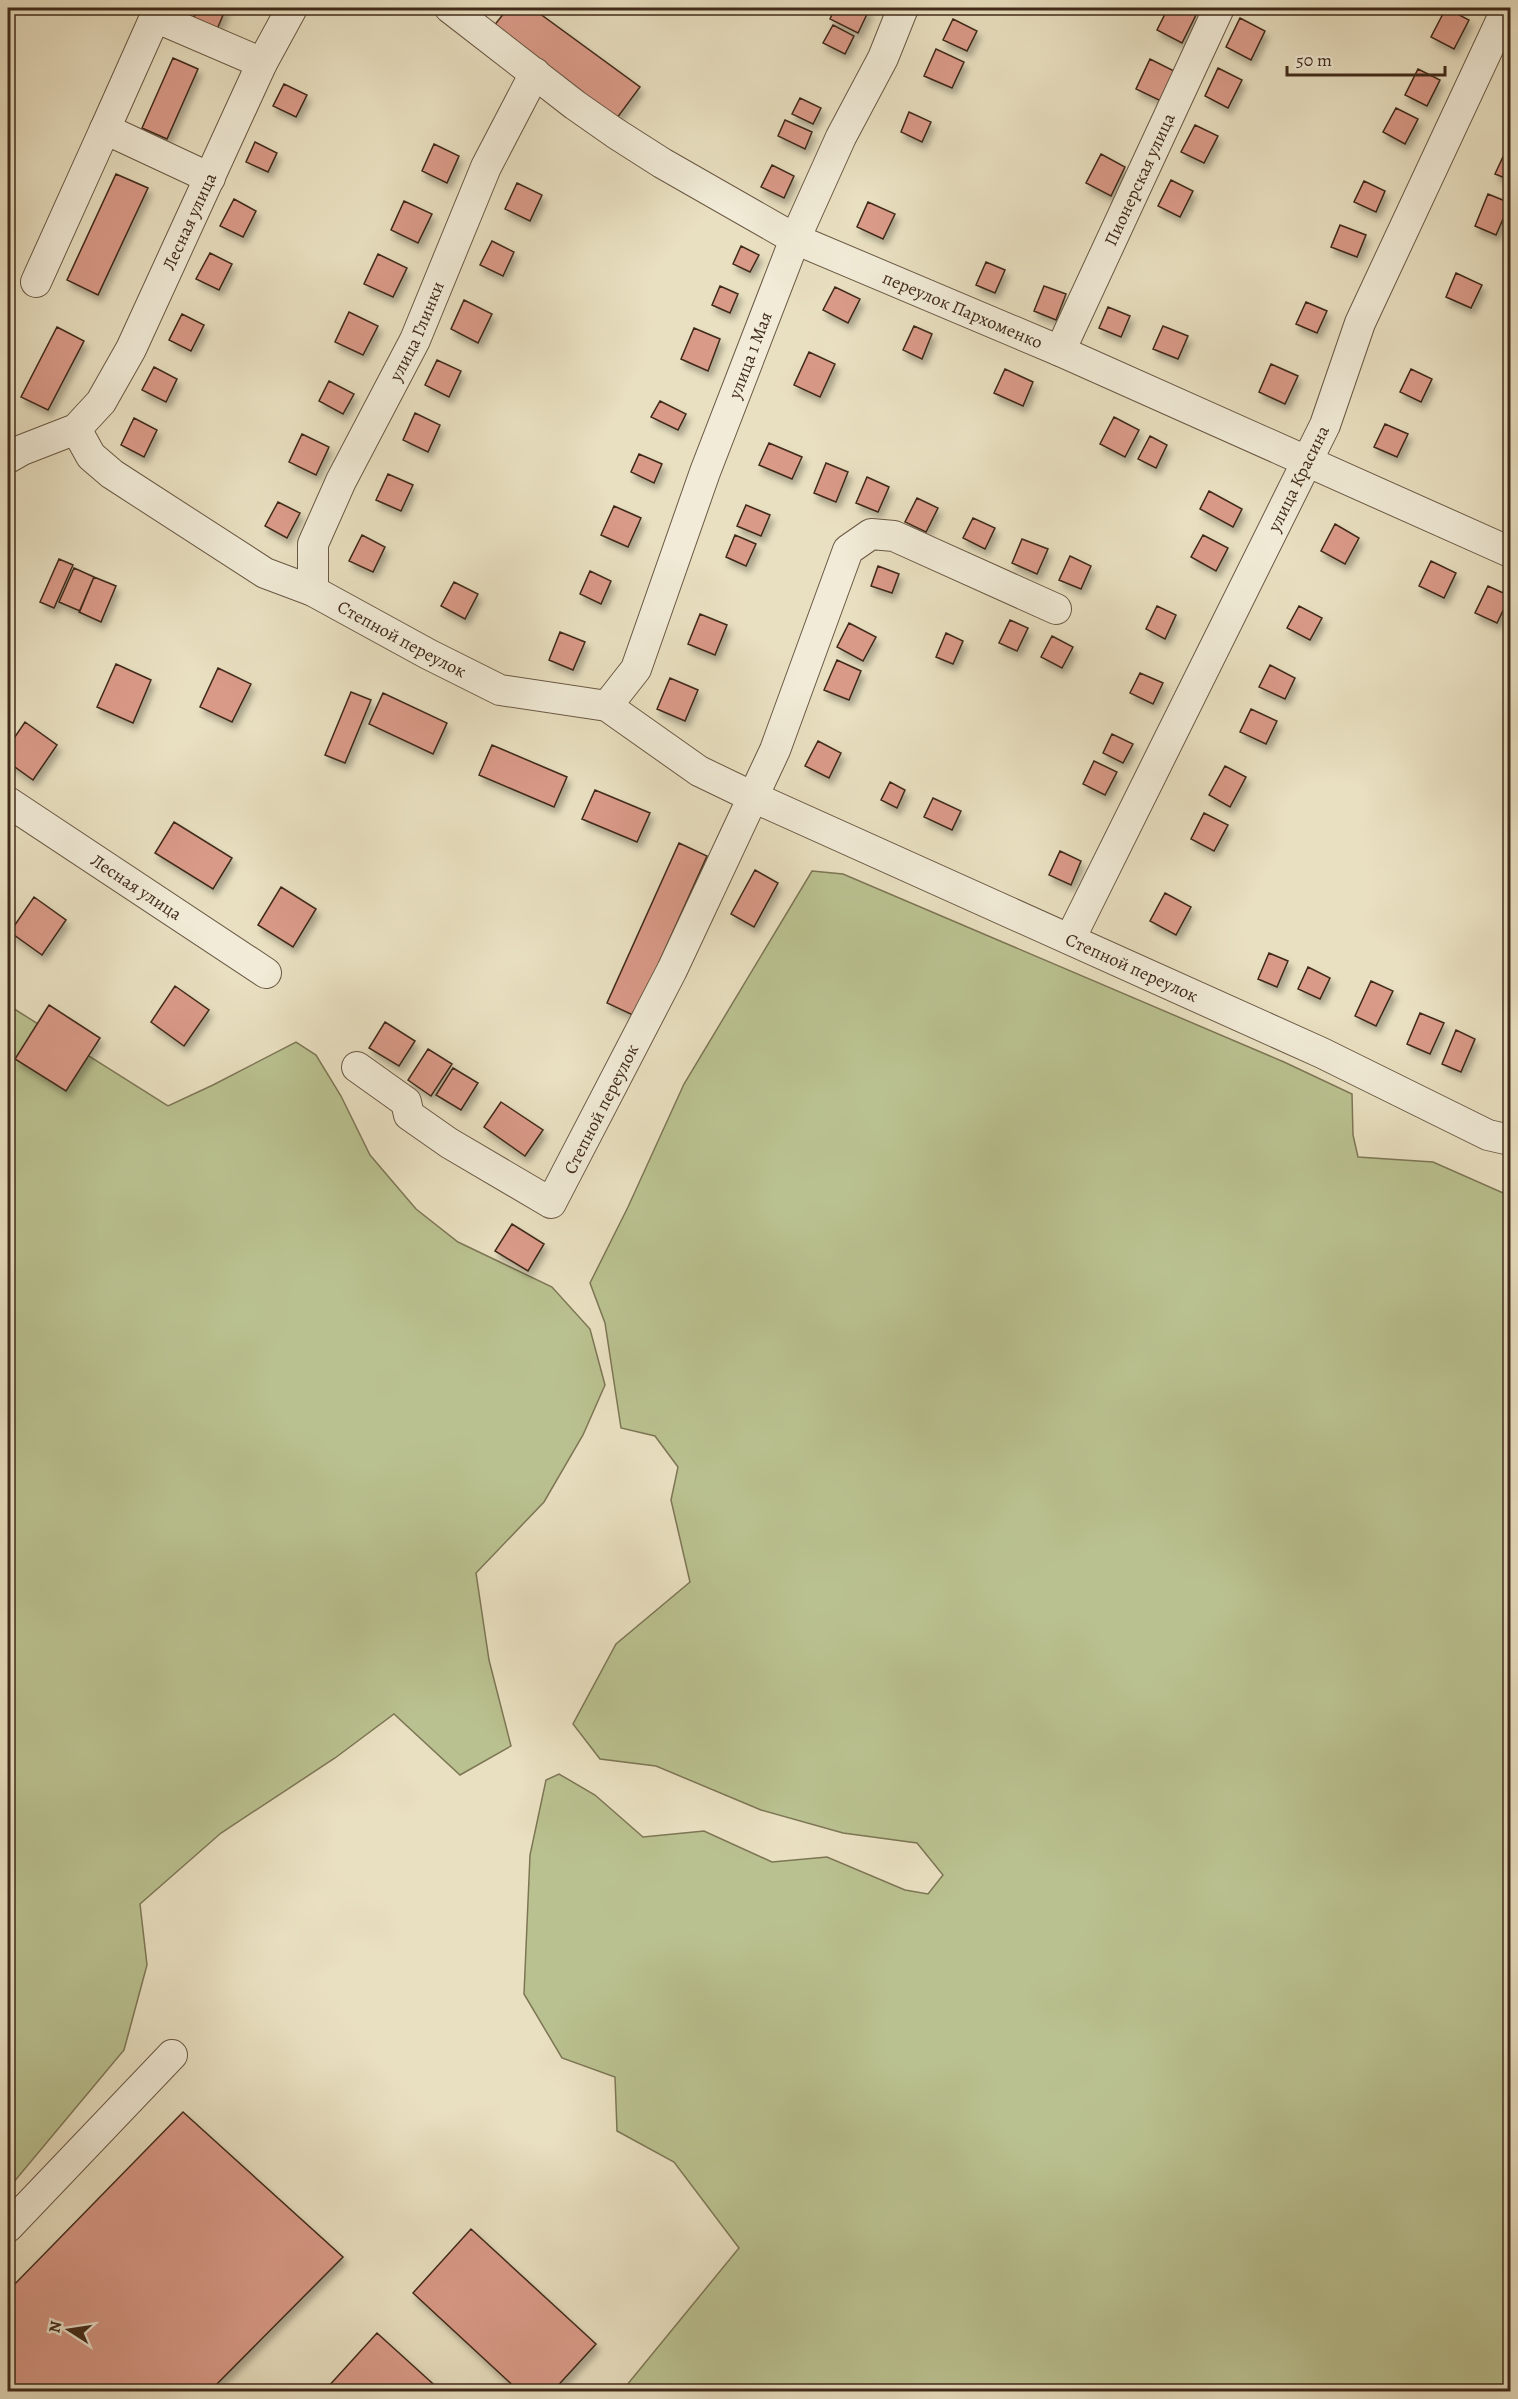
<svg xmlns="http://www.w3.org/2000/svg" width="1518" height="2399" font-family="Alegreya,serif">
<style>
.green{fill:#bac190;stroke:#7d7655;stroke-width:1.5}
.building{fill:#da9a88;stroke:#402a1a;stroke-width:1.5;filter:url(#shadow)}
.lines{fill:none;stroke-linecap:round;stroke-linejoin:round}
.minor-casing{stroke:#6a5844;stroke-width:32}
.minor{stroke:#f1ebd7;stroke-width:30}
.labels{text-anchor:middle;stroke-width:6;stroke-linejoin:round;paint-order:stroke}
.street-label{font-size:18px;fill:#402a1a;stroke:#f1ebd7}
</style>
<defs>
<filter id="shadow"><feDropShadow dx="3.5" dy="6" stdDeviation="3" flood-color="#0004"/></filter>
</defs>
<rect width="100%" height="100%" fill="#e9e0c1"/>
<filter id="stains"><feTurbulence type="fractalNoise" baseFrequency=".00333" numOctaves="4"/><feColorMatrix values="0 0 0 0 .2 0 0 0 0 .09 0 0 0 0 .02 0 0 0 .5 -.17"/></filter>
<radialGradient id="worn" r=".72"><stop offset=".6" stop-color="#630" stop-opacity="0"/><stop offset="1" stop-color="#630" stop-opacity=".3"/></radialGradient>
<path class="green" d="M812 871 843 874 1284 1062 1352 1094 1353 1135 1358 1157 1433 1162 1510 1196V2391H622L739 2248 674 2162 617 2131 615 2077 562 2058 524 1994 530 1855 546 1780 559 1774 595 1795 643 1837 704 1831 772 1862 827 1857 905 1890 928 1894 943 1875 917 1843 843 1833 761 1810 656 1766 600 1759 573 1724 616 1644 690 1582 671 1500 678 1467 655 1436 621 1428 605 1323 590 1283 628 1207 684 1084Z
M8 1005 168 1106 213 1085 296 1042 316 1055 341 1096 370 1155 416 1209 458 1242 552 1287 590 1329 605 1385 583 1435 544 1502 476 1573 489 1660 511 1746 460 1775 394 1714 335 1758 221 1833 140 1904 147 1965 124 2050 8 2189Z"/>
<path class="building" d="M198 8H226L215 34 191 24Z
M508 8H532L640 87 617 118 493 27Z
M835 8H863L869 10 858 33 830 19Z
M1168 8H1186L1197 13 1182 43 1157 30Z
M1446 8 1469 20 1454 49 1431 37Z
M1240 18 1265 31 1251 60 1226 47Z
M953 19 977 31 967 51 943 40Z
M833 25 854 36 845 54 823 43Z
M936 49 964 62 952 88 924 76Z
M173 58 198 69 167 139 142 128Z
M1150 59 1176 72 1161 101 1136 89Z
M1218 68 1242 80 1228 108 1205 96Z
M1418 69 1440 80 1427 106 1405 95Z
M284 84 307 95 296 117 273 106Z
M800 98 821 108 813 124 792 114Z
M1396 108 1418 119 1405 144 1383 132Z
M909 112 931 122 922 142 901 132Z
M785 120 812 132 805 149 778 136Z
M1195 125 1218 136 1204 163 1181 152Z
M255 142 277 153 268 172 246 162Z
M434 144 459 156 447 183 422 171Z
M1507 148 1510 150V180L1495 174Z
M1101 154 1125 167 1111 196 1086 183Z
M772 165 794 176 784 198 761 187Z
M116 174 148 188 98 295 67 280Z
M1171 180 1193 191 1180 217 1158 206Z
M1364 181 1385 191 1376 212 1354 202Z
M517 183 542 195 530 221 505 209Z
M1488 194 1510 203 1496 235 1475 226Z
M234 199 256 211 243 237 220 226Z
M404 201 432 214 418 243 391 230Z
M868 202 895 214 883 239 857 227Z
M1340 225 1366 235 1357 257 1331 247Z
M492 241 514 252 503 276 480 265Z
M741 246 759 255 750 272 733 264Z
M210 253 232 264 219 290 196 279Z
M378 254 407 268 393 297 364 284Z
M986 262 1005 270 995 293 976 285Z
M1456 273 1482 285 1471 308 1446 297Z
M720 286 738 294 730 313 712 305Z
M1044 286 1066 294 1056 320 1034 311Z
M835 287 860 299 848 323 823 310Z
M464 300 492 314 478 343 451 329Z
M1306 302 1327 311 1317 333 1296 324Z
M1108 307 1130 316 1121 337 1099 328Z
M349 312 378 326 363 355 335 342Z
M182 314 204 325 191 351 169 340Z
M914 326 932 334 922 359 903 350Z
M1163 326 1188 336 1178 359 1153 349Z
M57 327 84 341 48 410 21 397Z
M694 328 720 339 708 371 681 359Z
M809 352 835 364 820 397 794 385Z
M437 360 461 371 449 397 425 385Z
M1271 364 1298 376 1285 404 1259 392Z
M154 367 177 379 166 402 142 390Z
M1005 369 1033 382 1023 406 994 393Z
M1411 369 1432 379 1421 402 1400 392Z
M329 381 354 394 343 414 319 401Z
M660 401 686 414 678 430 651 417Z
M415 413 440 425 428 452 403 440Z
M1114 417 1139 430 1125 457 1100 444Z
M134 418 157 430 144 457 121 445Z
M1385 424 1408 434 1397 457 1374 447Z
M302 434 329 447 316 475 289 462Z
M1150 436 1167 445 1156 468 1138 459Z
M769 443 802 457 792 479 759 465Z
M639 454 662 464 654 483 631 472Z
M826 463 848 472 836 502 814 493Z
M388 474 413 485 401 511 376 500Z
M867 477 889 487 878 512 856 503Z
M1209 491 1242 509 1233 527 1200 509Z
M917 498 938 508 926 532 905 522Z
M278 502 300 513 287 538 265 526Z
M746 505 770 515 761 536 737 526Z
M614 506 641 518 628 547 601 535Z
M973 518 995 528 985 549 963 538Z
M1335 524 1359 538 1345 564 1321 551Z
M362 535 385 547 373 572 349 561Z
M735 535 756 544 746 566 726 557Z
M1203 535 1228 548 1216 571 1191 557Z
M1022 539 1048 549 1037 574 1012 563Z
M1070 556 1091 566 1081 589 1059 580Z
M59 559 73 565 54 608 40 602Z
M1431 561 1456 573 1444 598 1419 586Z
M878 566 899 574 892 593 871 586Z
M74 568 94 577 80 611 59 602Z
M590 571 611 581 601 604 580 594Z
M94 577 116 586 101 622 79 612Z
M454 582 478 594 465 619 441 606Z
M1488 586 1510 596 1497 623 1475 613Z
M1157 606 1176 615 1165 639 1146 629Z
M1299 606 1322 618 1310 640 1287 628Z
M700 614 727 625 715 655 688 644Z
M1010 620 1028 628 1017 651 999 643Z
M849 623 876 637 863 661 837 647Z
M560 632 585 642 573 670 549 660Z
M946 633 963 641 953 664 936 657Z
M1052 636 1073 647 1062 668 1041 657Z
M837 660 861 671 849 700 824 690Z
M116 664 151 680 133 723 97 707Z
M1270 665 1295 678 1285 699 1259 687Z
M218 668 251 684 232 722 200 707Z
M1140 673 1163 683 1153 704 1130 693Z
M670 678 698 690 685 721 657 709Z
M351 692 371 700 345 763 325 755Z
M383 693 447 723 433 754 369 724Z
M1251 709 1277 721 1266 744 1240 732Z
M25 722 57 745 33 780 8 762V747Z
M1112 734 1133 744 1123 763 1103 753Z
M818 741 841 753 829 778 805 766Z
M492 745 567 777 554 807 479 775Z
M1094 761 1117 772 1105 795 1083 784Z
M1225 766 1246 777 1230 807 1209 795Z
M890 782 905 790 897 808 881 800Z
M595 790 650 813 637 842 582 819Z
M933 798 961 811 952 830 924 817Z
M1204 813 1228 825 1214 851 1191 839Z
M174 822 232 858 213 889 155 853Z
M679 843 707 856 635 1016 607 1003Z
M1060 851 1081 861 1071 885 1049 875Z
M755 870 778 883 754 927 731 914Z
M281 887 316 909 293 947 258 925Z
M1165 893 1191 907 1176 935 1150 921Z
M34 897 66 920 42 955 10 932Z
M1269 953 1288 961 1277 987 1258 979Z
M1308 967 1330 978 1320 999 1298 989Z
M1371 981 1393 991 1376 1026 1355 1016Z
M175 986 209 1010 184 1046 151 1022Z
M49 1005 100 1038 66 1091 15 1059Z
M1420 1013 1444 1023 1430 1054 1407 1044Z
M385 1022 415 1041 399 1066 369 1048Z
M1456 1030 1475 1039 1461 1072 1442 1064Z
M428 1049 452 1064 431 1096 408 1080Z
M453 1068 478 1083 461 1110 436 1095Z
M501 1102 543 1130 525 1156 484 1127Z
M512 1224 544 1244 528 1271 495 1251Z
M183 2112 343 2257 209 2392H8V2291Z
M471 2229 596 2344 552 2392H520L413 2293Z
M377 2333 442 2392H331L327 2388Z"/>
<g class="lines">
<g class="minor-casing">
<g id="minor">
<path id="s1" d="M450 8 575 105 615 133 662 163 795 239 1060 351 1510 552"/>
<path d="M105 129 155 17 262 63"/>
<path d="M36 282 105 129 210 178"/>
<path id="s2" d="M1060 351 1219 8"/>
<path id="s3" d="M76 429 91 456 112 474 265 573 313 591 428 654 500 690 607 706 699 771 753 797 672 970 551 1203 449 1143 409 1115 406 1102 357 1067"/>
<path id="s4" d="M8 458 22 450 76 429 101 402 131 349 262 63 292 8"/>
<path id="s5" d="M313 591V544L341 481 415 340 486 167 535 73"/>
<path id="s6" d="M1056 609 894 536 871 534 848 550 775 750 753 797 1322 1053 1488 1135 1510 1140"/>
<path id="s7" d="M607 706 636 669 705 472 795 239 841 137 883 58 903 8"/>
<path id="s8" d="M8 802 266 973"/>
<path id="s9" d="M1070 939 1325 425 1360 323 1507 8"/>
<path d="M8 2227 172 2055"/>
</g>
</g>
<use href="#minor" class="minor"/>
</g>
<g class="labels">
<g class="street-label">
<text dy="6" stroke="none"><textPath href="#s2" startOffset="189">Пионерская улица</textPath></text>
<text dy="6" stroke="none"><textPath href="#s4" startOffset="312">Лесная улица</textPath></text>
<text dy="6" stroke="none"><textPath href="#s1" startOffset="598">переулок Пархоменко</textPath></text>
<text dy="6" stroke="none"><textPath href="#s5" startOffset="284">улица Глинки</textPath></text>
<text dy="6" stroke="none"><textPath href="#s7" startOffset="381">улица 1 Мая</textPath></text>
<text dy="6" stroke="none"><textPath href="#s9" startOffset="514">улица Красина</textPath></text>
<text dy="6" stroke="none"><textPath href="#s3" startOffset="393">Степной переулок</textPath></text>
<text dy="6" stroke="none"><textPath href="#s8" startOffset="154">Лесная улица</textPath></text>
<text dy="6" stroke="none"><textPath href="#s6" startOffset="909">Степной переулок</textPath></text>
<text transform="translate(601 1109) rotate(-63)" y="6">Степной переулок</text>
</g>
</g>
<rect width="1518" height="2399" fill="none" stroke="#e9e0c1" stroke-width="30"/>
<rect x="9" y="9" width="1500" height="2381" fill="none" stroke="#402a1a" stroke-width="3"/>
<rect x="15" y="15" width="1488" height="2369" fill="none" stroke="#402a1a" stroke-width="1.5"/>
<g transform="translate(69 2330) rotate(282)" stroke="#f1ebd7" stroke-width="4.5" paint-order="stroke">
<path d="M0-4.5L10 22L0 15L-10 22Z" fill="#402a1a"/>
<text y="-9" font-size="16" font-weight="bold" text-anchor="middle" fill="#402a1a">N</text>
</g>
<path d="M1287 66v9h158v-9" fill="none" stroke="#402a1a" stroke-width="3"/>
<text x="1296" y="66" font-size="18" fill="#402a1a" stroke="#f1ebd7" stroke-width="4.5" paint-order="stroke">50 m</text>
<rect width="100%" height="100%" filter="url(#stains)"/>
<rect width="100%" height="100%" fill="url(#worn)"/>
</svg>
